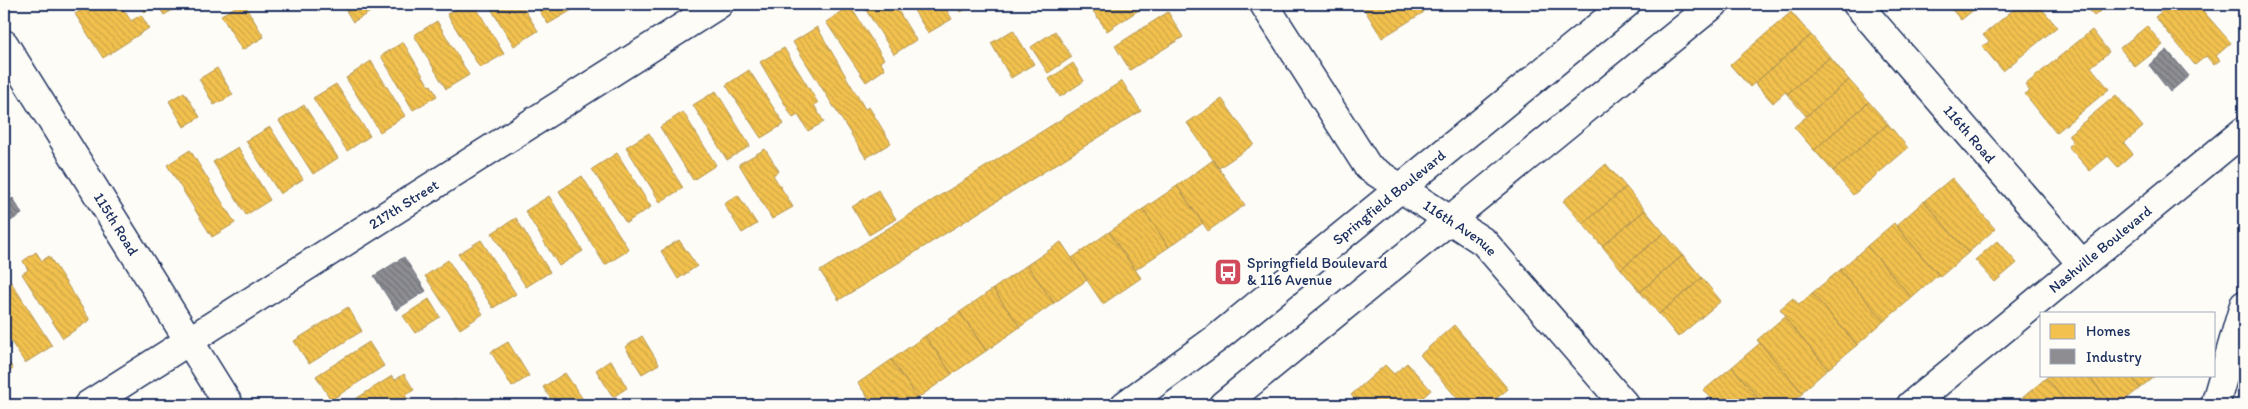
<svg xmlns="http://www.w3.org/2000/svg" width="2248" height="409" font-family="Itim,sans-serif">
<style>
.built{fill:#edeeec}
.homes{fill:url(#homes-back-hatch);stroke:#b29553}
.industry{fill:url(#industry-back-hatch);stroke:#6b7182}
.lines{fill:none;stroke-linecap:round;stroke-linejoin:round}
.minor-casing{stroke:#1b2f5e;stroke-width:31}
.major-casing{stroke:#1b2f5e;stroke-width:31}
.minor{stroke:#fdfcf7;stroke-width:28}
.major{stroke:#fdfcf7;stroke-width:28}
.labels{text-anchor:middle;stroke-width:5;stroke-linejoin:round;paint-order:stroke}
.street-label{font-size:15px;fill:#1b2f5e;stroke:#fdfcf7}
.poi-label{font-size:15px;fill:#1b2f5e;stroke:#fdfcf7;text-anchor:start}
</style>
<defs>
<pattern id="homes-back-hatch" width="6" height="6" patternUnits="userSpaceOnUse" patternTransform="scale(1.25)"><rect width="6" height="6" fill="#f2c14e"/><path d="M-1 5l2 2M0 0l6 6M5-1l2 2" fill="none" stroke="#cfa646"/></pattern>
<pattern id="industry-back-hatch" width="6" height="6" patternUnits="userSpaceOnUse" patternTransform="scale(1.25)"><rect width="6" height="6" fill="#8d8d92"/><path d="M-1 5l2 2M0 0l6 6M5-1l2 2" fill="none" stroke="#72747a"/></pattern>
</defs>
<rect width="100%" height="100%" fill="#fdfcf7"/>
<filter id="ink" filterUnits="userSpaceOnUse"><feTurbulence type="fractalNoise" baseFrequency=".02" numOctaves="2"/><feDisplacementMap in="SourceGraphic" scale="10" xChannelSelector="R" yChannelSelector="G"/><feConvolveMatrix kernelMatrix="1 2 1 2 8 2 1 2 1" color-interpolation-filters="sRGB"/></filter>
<g filter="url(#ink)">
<path class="built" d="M1865 4H1899L1878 20Z"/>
<path class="homes" d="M91 4H120L131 21 141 15 149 28 103 58 75 14Z
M139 4H157L144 12Z
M157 4H183L164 15Z
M241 4H244L264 37 242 50 221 15Z
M342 4H368L372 11 353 22Z
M464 4H474L504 54 480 68 447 14Z
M488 4H521L538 31 514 46Z
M535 4H567L572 10 548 24Z
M862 4H894L916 40 894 54Z
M910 4H943L952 19 928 33Z
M956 4H974L961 12Z
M1065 4H1080L1069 10Z
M1098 4H1148L1107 31 1091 8Z
M1361 4H1418L1424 12 1382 38Z
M1947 4H1981L1961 20Z
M2020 4H2038L2057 27 2003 71 1982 46 1989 42 1983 35Z
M2084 4H2109L2094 16Z
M2171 4H2197L2231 43 2216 56 2220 60 2214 65 2206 56 2195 65 2155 17Z
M2237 4H2244V13Z
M850 6 884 59 880 62 885 69 866 82 826 22Z
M1168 12 1183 37 1130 70 1115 46Z
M1791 12 1811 35 1750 87 1730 65Z
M437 21 469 75 446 89 414 35Z
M2147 26 2163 45 2135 67 2120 48Z
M817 27 865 109 869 107 891 143 866 158 793 42Z
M1013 30 1034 64 1011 78 991 43Z
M2092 30 2109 52 2091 67 2109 89 2056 133 2025 94 2030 91 2025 85Z
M1055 31 1072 57 1048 73 1031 47Z
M1811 35 1830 57 1787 94 1785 92 1773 103 1755 83Z
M403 42 429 86 431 85 437 96 413 110 381 56Z
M784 48 818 103 814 105 824 122 808 131 798 115 793 118 760 62Z
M1830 57 1849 80 1806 116 1787 94Z
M371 61 405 116 380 132 346 78Z
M1073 63 1084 81 1060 97 1049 79Z
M217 68 233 95 214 105 199 79Z
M749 70 784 124 761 138 726 85Z
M1849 80 1869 102 1814 150 1794 127Z
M1122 81 1141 111 839 300 820 271Z
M336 84 370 136 347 151 313 98Z
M716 91 750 146 727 160 693 105Z
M184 92 200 117 184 127 169 101Z
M2116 95 2143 127 2124 143 2133 154 2118 167 2108 156 2090 171 2068 146 2073 142 2068 135Z
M1222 99 1254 144 1219 168 1187 123Z
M1869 102 1888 124 1833 171 1814 150Z
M304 105 338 158 313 174 279 121Z
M683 112 716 165 693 180 660 127Z
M1888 124 1908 148 1853 195 1833 171Z
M270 127 303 179 280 194 246 141Z
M649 133 683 188 660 202 626 147Z
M238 147 270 200 246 215 213 162Z
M765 149 779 171 773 175 793 207 772 219 739 164Z
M190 150 235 223 212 237 167 165Z
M617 153 651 207 626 223 592 169Z
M1213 160 1245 205 1208 231 1177 186Z
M1606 164 1626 187 1583 224 1563 201Z
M582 176 629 250 605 265 559 191Z
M1952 178 1995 229 1968 253 1924 201Z
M1177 186 1203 223 1169 247 1143 209Z
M1626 187 1645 210 1602 246 1583 224Z
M878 190 896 219 869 235 852 207Z
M738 195 757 224 742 233 724 204Z
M549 196 583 251 559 266 525 211Z
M1924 201 1968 253 1940 277 1896 226Z
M1143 209 1169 247 1135 270 1109 232Z
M1645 210 1664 233 1621 269 1602 246Z
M516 218 550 272 526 287 492 233Z
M1894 223 1938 275 1912 298 1867 246Z
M1109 232 1141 278 1103 304 1072 258Z
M1664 233 1683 255 1640 292 1621 269Z
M481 240 516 294 493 308 458 254Z
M679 240 697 266 678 279 661 251Z
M1997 241 2017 263 1995 282 1975 260Z
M1061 242 1087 280 1054 303 1027 265Z
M1867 246 1912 298 1884 321 1840 270Z
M36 252 42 261 49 256 90 320 63 338 22 274 28 270 23 261Z
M1683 255 1702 278 1659 314 1640 292Z
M448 260 483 314 460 329 425 276Z
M1027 265 1054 303 1020 327 993 289Z
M1840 270 1884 321 1857 345 1812 293Z
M1702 278 1721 301 1678 337 1659 314Z
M11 282 52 346 25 363 4 331V285Z
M993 289 1020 327 986 351 960 312Z
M1812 293 1857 345 1828 369 1784 317 1786 316 1780 309 1793 298 1799 305Z
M429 299 440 317 415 333 403 316Z
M348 307 362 331 309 364 294 341Z
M960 312 986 351 952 374 925 336Z
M1784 317 1828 369 1802 392 1757 340Z
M1454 325 1508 389 1488 405H1463L1420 355Z
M642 336 659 364 642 374 625 347Z
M925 336 952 374 918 398 891 360Z
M369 342 384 366 331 400 316 376Z
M508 342 529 376 512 387 491 352Z
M1760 343 1803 393 1789 405H1764L1732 367Z
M4 355 13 369 4 375Z
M611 360 627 388 613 397 596 370Z
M891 360 918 398 908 405H873L858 383Z
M1407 363 1431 390 1418 402 1421 405H1360L1351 395 1385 365 1394 374Z
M1732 367 1764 405H1717L1704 390Z
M565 373 587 405H555L543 387Z
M404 374 414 390 405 395 408 400 399 405H346L392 376 395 380Z
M2049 375H2088L2113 405H2069L2046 378Z
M2088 375H2130L2140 388 2119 405H2113Z
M2130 375H2156L2140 388Z
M2046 378 2069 405H2026L2021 399Z
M456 398 461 405H444Z
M869 399 873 405H860Z
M2021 399 2026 405H2013Z"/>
<path class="industry" d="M2167 50 2189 76 2170 92 2149 65Z
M4 184 11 195 4 200Z
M13 198 22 214 4 225V203Z
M404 257 426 291 396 310 374 276Z"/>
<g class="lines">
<g class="minor-casing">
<g id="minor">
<path id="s1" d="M1264 4 1368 167 1484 242 1625 405"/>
<path id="s2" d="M1857 4 2082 264"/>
<path id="s3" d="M4 44 229 405"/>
<path id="s4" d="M88 405 719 4"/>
<path id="s5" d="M1911 405 2244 131"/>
<path d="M2215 405 2244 305"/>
</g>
</g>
<g class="major-casing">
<g id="major">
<path id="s6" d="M1125 405 1217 338 1626 4"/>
<path d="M1223 405 1714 4"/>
</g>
</g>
<use href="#minor" class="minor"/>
<use href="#major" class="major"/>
</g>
</g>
<defs>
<g id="bus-square" transform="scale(1.4375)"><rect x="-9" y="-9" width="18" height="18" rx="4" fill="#d1495b" stroke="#fdfcf7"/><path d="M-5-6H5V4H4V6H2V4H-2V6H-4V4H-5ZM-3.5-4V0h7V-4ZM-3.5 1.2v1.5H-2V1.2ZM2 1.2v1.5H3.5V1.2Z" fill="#fff"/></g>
</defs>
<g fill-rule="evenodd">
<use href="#bus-square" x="1228" y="272"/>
</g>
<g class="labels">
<g class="street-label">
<text dy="5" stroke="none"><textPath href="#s2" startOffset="172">116th Road</textPath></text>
<text dy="5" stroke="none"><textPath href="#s6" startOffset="336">Springfield Boulevard</textPath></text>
<text dy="5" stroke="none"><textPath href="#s4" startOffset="374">217th Street</textPath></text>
<text dy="5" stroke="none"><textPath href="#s3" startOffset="212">115th Road</textPath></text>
<text dy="5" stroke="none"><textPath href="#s1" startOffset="304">116th Avenue</textPath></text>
<text dy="5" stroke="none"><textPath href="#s5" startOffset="245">Nashville Boulevard</textPath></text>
</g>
<g class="poi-label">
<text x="1247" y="268">Springfield Boulevard<tspan x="1247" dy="17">&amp; 116 Avenue</tspan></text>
</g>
</g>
<rect width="2248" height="409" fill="none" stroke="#fdfcf7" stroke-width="20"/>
<rect x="10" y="10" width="2228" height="389" fill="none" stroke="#1b2f5e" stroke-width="2" filter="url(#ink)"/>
<rect x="2040" y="312" width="175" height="65" fill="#fdfcf7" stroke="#a3aaba"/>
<rect x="2050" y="324" width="25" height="15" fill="#f2c14e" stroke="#a3aaba"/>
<text x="2086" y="336" font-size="15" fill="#1b2f5e">Homes</text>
<rect x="2050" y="349" width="25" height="15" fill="#8d8d92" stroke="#a3aaba"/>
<text x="2086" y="362" font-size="15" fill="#1b2f5e">Industry</text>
</svg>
